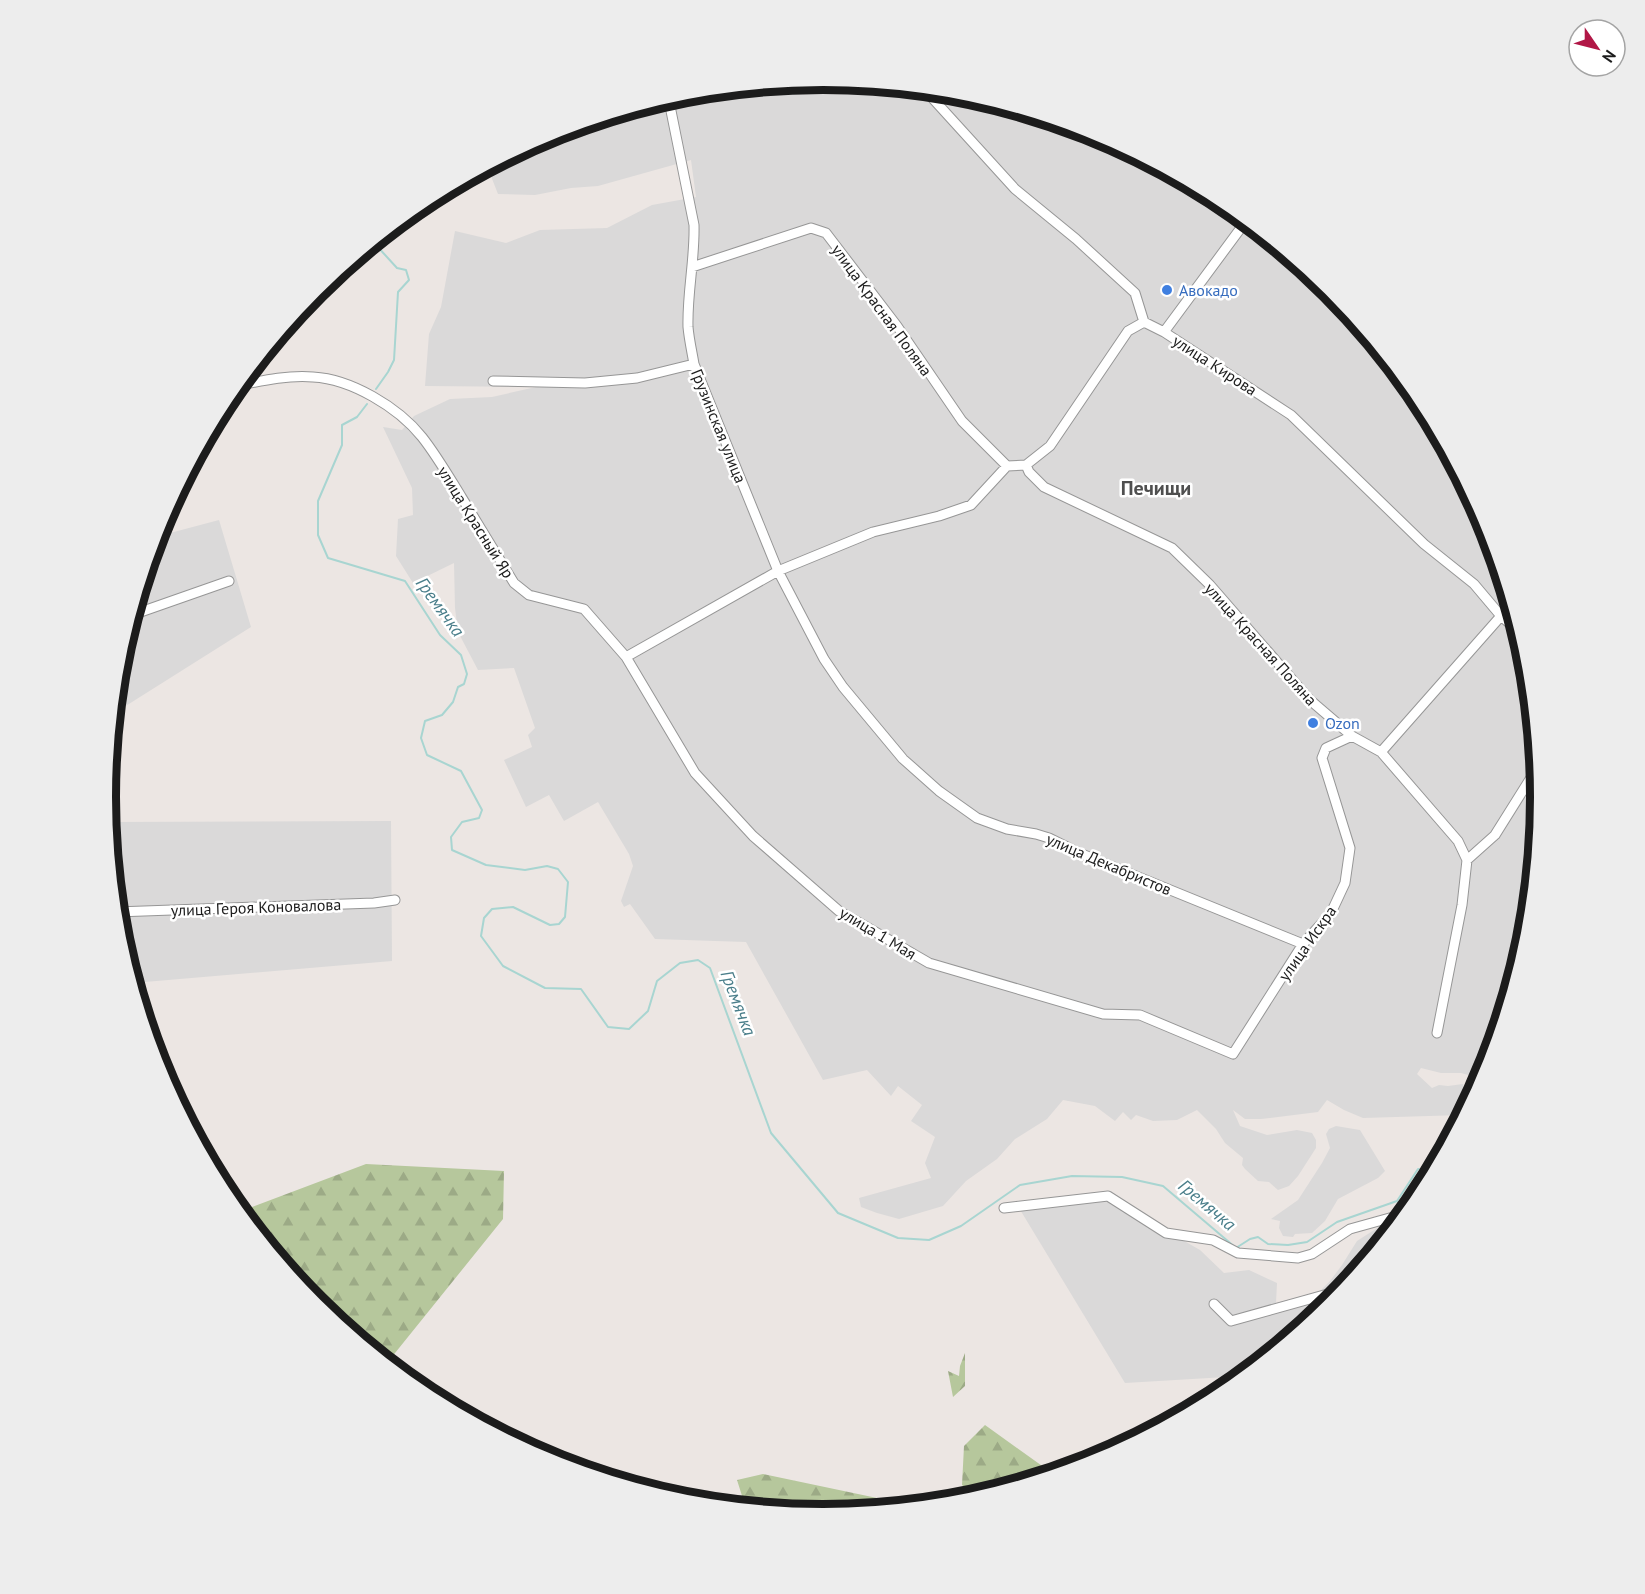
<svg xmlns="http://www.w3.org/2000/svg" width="1645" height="1594" font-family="'PT Sans',sans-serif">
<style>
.residential{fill:#dad9d9}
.forest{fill:url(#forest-firs)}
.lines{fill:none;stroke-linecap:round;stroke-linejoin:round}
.stream{stroke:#a8d5d1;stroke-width:2}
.minor-casing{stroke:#969696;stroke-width:11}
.minor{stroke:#fff;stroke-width:9}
.shop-dot{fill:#3f7fe0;stroke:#fff;stroke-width:2}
.labels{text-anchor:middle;stroke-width:5;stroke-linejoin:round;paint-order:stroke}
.shop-label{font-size:16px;fill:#366cbe;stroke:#fff;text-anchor:start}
.street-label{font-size:16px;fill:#1c1c1c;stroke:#fff}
.water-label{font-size:18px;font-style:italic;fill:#4a7e8a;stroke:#fff}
.quarter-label{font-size:20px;font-weight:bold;fill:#4f4f4f;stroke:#fff}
.rim{fill:none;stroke:#1c1c1c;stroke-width:8}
</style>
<defs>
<pattern id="forest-firs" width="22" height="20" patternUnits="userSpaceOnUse" patternTransform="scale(1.5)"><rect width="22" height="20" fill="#b6c79c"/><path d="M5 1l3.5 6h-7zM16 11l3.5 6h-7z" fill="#9caa86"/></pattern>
</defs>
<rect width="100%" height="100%" fill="#ece6e3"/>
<path class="residential" d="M823 80 963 93 1097 134 1221 201 1330 290 1419 399 1486 523 1526 657 1540 797 1526 937 1499 1028 1492 1038 1495 1040 1488 1064 1481 1066 1472 1076 1461 1073H1441L1421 1068 1417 1074 1432 1088 1439 1085 1448 1086 1463 1084 1467 1098 1471 1099 1462 1115 1363 1118 1344 1110 1327 1100 1318 1112 1261 1119H1245L1233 1110 1240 1126 1267 1135 1297 1130 1312 1133 1316 1140V1148L1298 1176 1289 1186 1278 1190 1269 1182 1258 1181 1245 1169 1242 1165 1243 1158 1225 1143 1216 1129 1197 1110 1177 1120 1153 1121 1136 1115 1131 1120 1123 1112 1115 1121 1095 1106 1063 1100 1047 1119 1015 1139 997 1159 966 1181 943 1206 899 1219 877 1213 861 1207 859 1198 931 1178 925 1163 935 1137 911 1121 922 1105 898 1086 891 1096 867 1070 823 1080 746 942 655 939 630 904 624 907 621 901 633 866 629 854 598 802 564 821 549 795 526 807 504 760 532 747 528 735 535 728 514 668 478 670 458 632 455 608 454 563 413 583 396 556 398 519 413 515 412 488 383 427 402 430 414 416 450 399 492 397 536 387 425 386 429 334 441 307 455 231 506 243 540 230 607 228 652 205 696 197 691 160 598 186 571 188 535 195 498 194 487 166 548 134 683 93Z
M219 520 251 627 113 714 119 657 155 537Z
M391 821 392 961 133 983 119 937 107 822Z
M1336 1126 1360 1130 1385 1171 1378 1178 1338 1199 1325 1221 1312 1233 1295 1234 1293 1237 1283 1236 1279 1228 1280 1221 1271 1219 1298 1200 1322 1163 1330 1148 1326 1134 1329 1129Z
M1109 1197 1145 1217 1162 1236 1179 1238 1200 1250 1224 1273 1249 1270 1277 1283 1276 1303 1320 1291 1330 1281 1342 1265 1357 1241 1385 1223 1400 1219 1330 1305 1243 1376 1125 1383 1019 1208Z"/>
<path class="forest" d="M366 1164 504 1171 503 1219 387 1363 315 1304 239 1212Z
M965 1353V1386L953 1397 948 1371 959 1376 960 1366Z
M985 1425 1052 1473 973 1498 972 1493 962 1485 964 1446Z
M763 1474 877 1498 880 1509 822 1514 737 1506 743 1499 737 1480Z"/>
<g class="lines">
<path class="stream" d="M376 389 388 372 394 360 398 292 409 280 406 270 397 268 376 245 413 213 414 209
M367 404 357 417 342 425V445L318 501V535L328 558 405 581 440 635 461 655 467 674 464 684 458 687 453 702 442 715 425 721 421 738 427 755 461 771 482 810 479 818 462 822 451 837 452 850 486 865 525 870 547 866 558 869 568 882 565 917 559 924 550 925 513 907 492 909 484 918 481 936 503 966 545 988 581 989 608 1027 629 1029 648 1011 657 981 680 963 698 960 710 968 771 1133 838 1213 898 1238 929 1240 961 1226 1020 1185 1072 1176 1122 1177 1163 1186 1236 1248 1250 1239 1258 1237 1268 1244 1288 1245 1307 1242 1337 1222 1397 1201 1418 1169 1430 1171 1433 1169"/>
<g class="minor-casing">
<path id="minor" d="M925 90 1015 189 1076 239 1135 293 1144 322 1164 332 1291 415 1424 544 1474 584 1501 616 1519 632
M670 97 669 101 694 225C695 259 687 293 688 327 689 339 692 352 694 364L778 571 824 659 843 687 903 759 939 791 977 818 1007 829 1036 834 1049 838 1077 852 1303 944
M692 267 811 228 826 233 897 326 962 421 1007 466
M1164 332 1246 221
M493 381 585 383 637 378 694 364
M236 386C261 381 286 375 313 377 351 379 398 407 422 437 437 456 449 477 462 498 479 526 497 555 514 583L529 595 584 609 626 657 695 773 753 836 839 911 929 963 1103 1014 1140 1015 1233 1054 1303 944 1331 913 1345 883 1350 848 1322 758 1326 748 1352 736
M1026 465 1029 472 1044 487 1172 548 1210 585 1310 700 1352 736 1381 752 1458 841 1467 860
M132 615 229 581
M626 657 778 571 873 532 939 516 971 505 1007 466 1026 465 1050 446 1128 331 1144 322
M1381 752 1501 616 1510 604
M116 912 374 903 395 900
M1437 1033 1462 905 1467 860 1495 835 1537 768
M1004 1208 1108 1196 1166 1233 1213 1240 1238 1253 1298 1258 1312 1254 1350 1229 1404 1214
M1214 1304 1231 1321 1342 1290"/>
</g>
<use href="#minor" class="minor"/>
</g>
<g class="shop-dot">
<circle cx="1167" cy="290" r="6"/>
<circle cx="1313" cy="723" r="6"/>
</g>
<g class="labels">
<g class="shop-label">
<text x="1179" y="296">Авокадо</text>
<text x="1325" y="729">Ozon</text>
</g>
<g class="street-label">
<text transform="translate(882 310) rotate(54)" y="6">улица Красная Поляна</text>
<text transform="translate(1215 365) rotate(33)" y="6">улица Кирова</text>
<text transform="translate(719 426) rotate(68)" y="6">Грузинская улица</text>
<text transform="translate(476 522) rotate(58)" y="6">улица Красный Яр</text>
<text transform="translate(1261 644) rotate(48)" y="6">улица Красная Поляна</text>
<text transform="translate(1109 864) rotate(23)" y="6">улица Декабристов</text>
<text transform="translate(256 907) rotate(-2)" y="6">улица Героя Коновалова</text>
<text transform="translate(878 933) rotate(31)" y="6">улица 1 Мая</text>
<text transform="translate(1307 943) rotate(-55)" y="6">улица Искра</text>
</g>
<g class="water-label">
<text transform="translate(440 607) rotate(54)" y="6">Гремячка</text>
<text transform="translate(738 1003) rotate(69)" y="6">Гремячка</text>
<text transform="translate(1207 1205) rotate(40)" y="6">Гремячка</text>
</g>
<g class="quarter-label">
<text x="1156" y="495">Печищи</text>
</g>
</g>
<path d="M0 0H1645V1594H0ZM116 797a707 707 0 1 1 1414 0a707 707 0 1 1-1414 0Z" fill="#ededed" fill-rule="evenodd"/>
<path class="rim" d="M116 797a707 707 0 1 1 1414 0a707 707 0 1 1-1414 0Z"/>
<g transform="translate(1597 48) rotate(125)"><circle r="28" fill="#ffffff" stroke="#a4a4a4" stroke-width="1.5"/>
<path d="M0-4.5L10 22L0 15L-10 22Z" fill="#b11746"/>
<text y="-9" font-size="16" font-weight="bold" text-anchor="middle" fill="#1c1c1c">N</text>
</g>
</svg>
